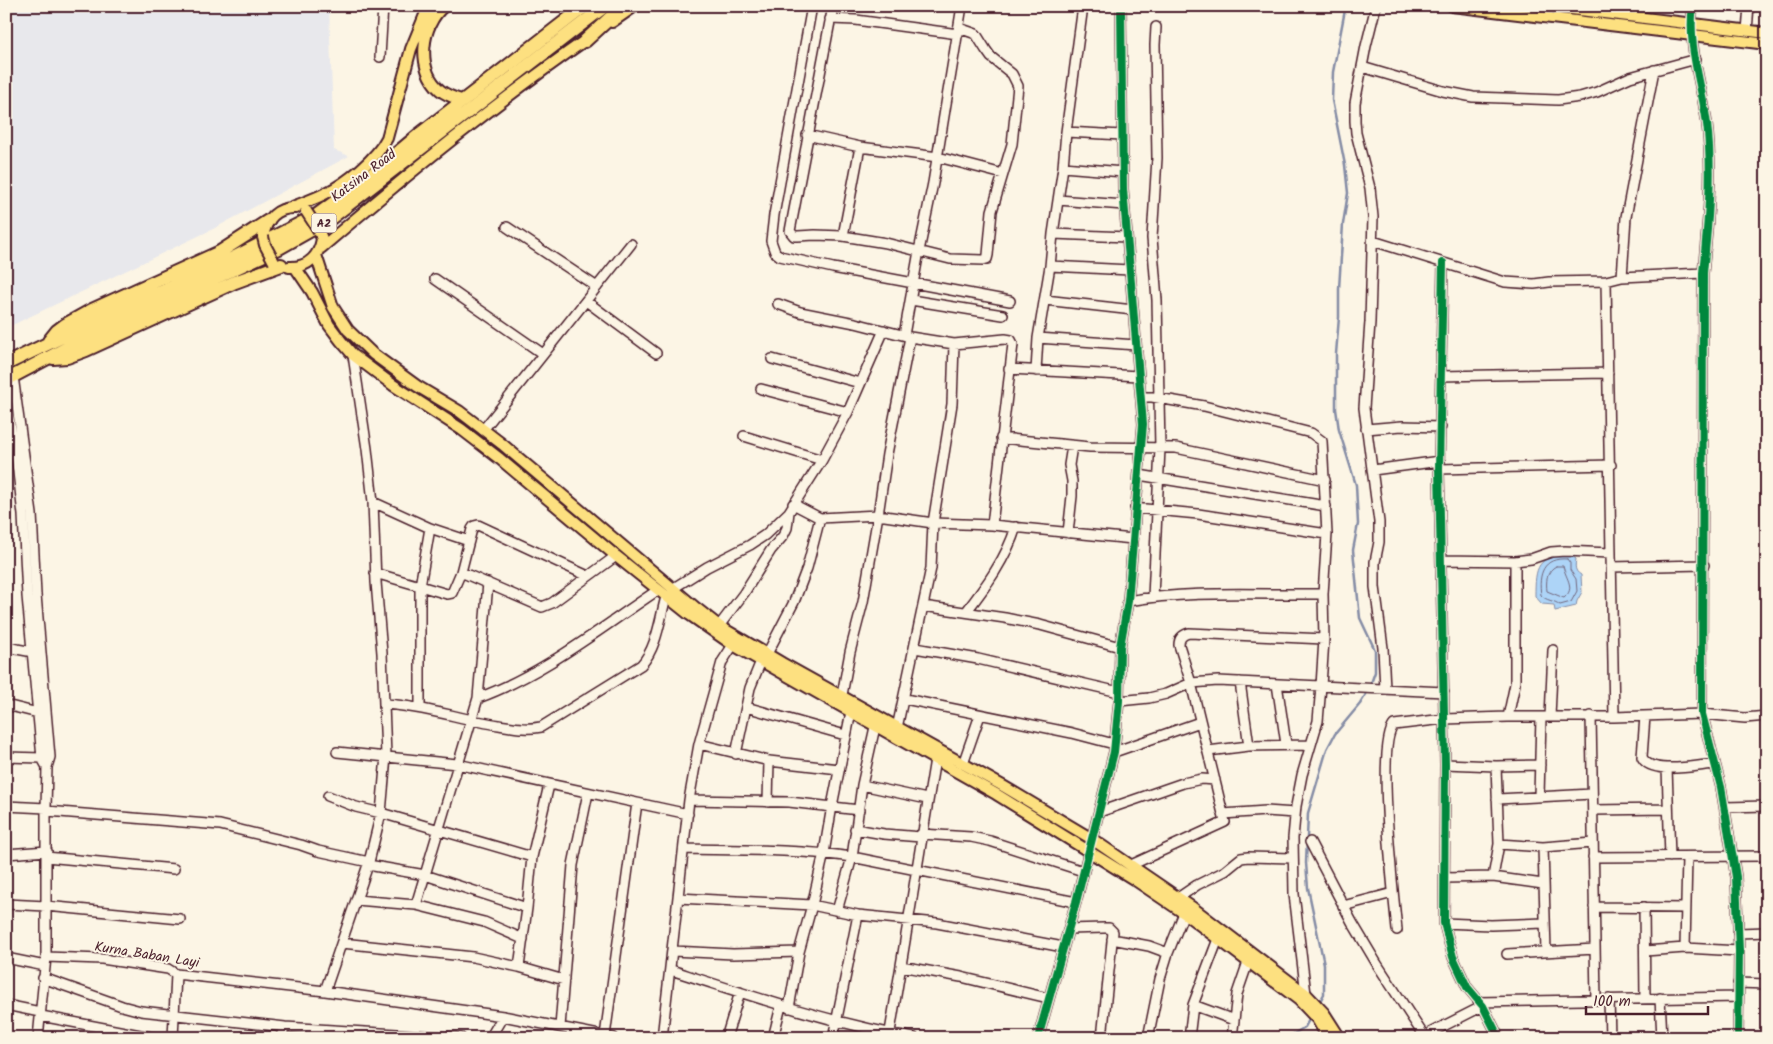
<svg xmlns="http://www.w3.org/2000/svg" width="1773" height="1044" font-family="Kalam,sans-serif">
<style>
.built{fill:#e8e8ec}
.water{fill:#add4f7;stroke:#858ca5}
.lines{fill:none;stroke-linecap:round;stroke-linejoin:round}
.shore{stroke:#72677d;stroke-width:1}
.stream{stroke:#858ca5;stroke-width:2.5}
.minor-casing{stroke:#4a1f2b;stroke-width:12}
.major-casing{stroke:#4a1f2b;stroke-width:14}
.highway-casing{stroke:#4a1f2b;stroke-width:16}
.minor{stroke:#fcf5e5;stroke-width:9}
.major{stroke:#fde080;stroke-width:10}
.highway{stroke:#fde080;stroke-width:12}
.major-bridge-casing{stroke:#4a1f2b;stroke-width:14;stroke-linecap:butt}
.major-bridge{stroke:#fde080;stroke-width:10}
.cycleway-casing{stroke:#fcf5e5;stroke-width:11}
.cycleway{stroke:#00873e;stroke-width:8}
.labels{text-anchor:middle;stroke-width:4;stroke-linejoin:round;paint-order:stroke}
.shield{fill:#fcf5e5;stroke:#7f5f63;stroke-width:1}
.shield-label{font-size:12px;font-weight:bold;fill:#4a1f2b}
.street-label{font-size:14px;fill:#4a1f2b;stroke:#fcf5e5}
</style>
<rect width="100%" height="100%" fill="#fcf5e5"/>
<filter id="ink" filterUnits="userSpaceOnUse"><feTurbulence type="fractalNoise" baseFrequency=".02" numOctaves="2"/><feDisplacementMap in="SourceGraphic" scale="10" xChannelSelector="R" yChannelSelector="G"/><feConvolveMatrix kernelMatrix="1 2 1 2 8 2 1 2 1" color-interpolation-filters="sRGB"/></filter>
<g filter="url(#ink)">
<path class="built" d="M6 6H329L334 150 349 156 213 229 6 328Z"/>
<path class="water" d="M1569 554 1576 559C1575 566 1574 571 1581 575L1582 592 1577 601 1576 606 1555 611 1554 605 1542 604 1535 596C1535 567 1537 556 1569 554Z"/>
<g class="lines">
<path class="shore" d="M1567 559 1570 563V570L1576 579 1577 591 1571 602 1560 605C1554 600 1546 601 1541 595 1538 574 1543 557 1567 559Z
M1556 566H1563C1566 579 1576 588 1564 598L1547 591C1546 582 1546 571 1556 566Z"/>
<path class="stream" d="M1345 10 1333 72 1332 100 1345 165 1348 193 1343 224 1339 289V317L1336 354V409L1339 430 1356 485 1358 524 1353 550 1360 618 1375 650V672L1370 686
M1319 1003 1324 994V964L1308 888 1306 863 1308 813 1327 749 1335 734 1360 704 1368 691
M1287 1038 1305 1027 1311 1016"/>
<g class="minor-casing">
<path id="minor" d="M812 6 774 215 771 241 775 252 780 256 833 268 1010 301
M833 6 790 231 794 236H798L815 235 843 236 886 243 950 259 983 260 987 259 988 255 992 211 1012 144 1018 86 1012 74 991 57 986 50 976 34 959 28
M1376 6 1366 46 1355 103V121L1356 133 1370 188 1373 217 1370 322 1364 408 1379 522V542L1375 562V587L1383 648 1385 689
M1693 6C1687 45 1702 85 1707 124 1713 173 1708 223 1703 273L1702 714 1721 787 1736 877 1739 951 1738 1038
M830 19 856 20 958 34
M1747 31 1749 6
M380 57 383 6
M1362 67 1443 91 1473 97 1558 100 1580 97 1597 92 1630 77 1696 59
M1066 132 1122 135
M807 135 860 147 938 157 1003 174
M1063 167 1123 172
M1058 200 1124 205
M507 227 597 287
M1053 234 1127 237
M843 236 860 147
M1373 241 1505 282 1534 284 1549 282 1606 281 1622 277 1703 273
M1443 263 1439 469 1445 764 1444 923 1453 957 1467 987 1483 1006 1499 1038
M1050 266 1130 270
M1622 277 1626 217 1654 70
M435 279 543 354
M1606 281 1614 717
M911 300 1003 315
M1045 300 1133 310
M586 301 656 353
M778 304 800 312 855 323 910 337 954 344 1005 339 1011 340 1013 344 992 525
M904 335 919 251 933 183 962 6
M1038 338 1136 345
M772 359 860 383
M1009 369 1139 376
M1036 371 1038 338 1050 266 1053 234 1063 167 1066 132 1083 6
M13 376 32 514 36 595 50 757 47 767 46 808V957L38 1038
M1440 376 1608 373
M761 389 848 412
M1141 397H1152L1204 406 1311 433 1322 441 1327 534 1323 594 1324 639 1321 686 1318 721 1302 775 1296 806 1293 838 1294 894 1306 994
M6 402 16 455 23 515 27 596 42 758 47 767
M1366 429 1402 426 1441 427
M483 430 631 244
M744 436 822 460
M1001 438 1090 447 1176 448 1325 480
M1439 469 1611 465
M1373 470 1440 461
M1139 475 1326 506
M373 502 430 528 469 541
M793 504 820 518 878 515 933 523 992 525 1133 539
M1135 508 1198 514 1327 534
M430 528 420 586 447 594 452 593 461 572 472 529 474 526 478 525 588 576
M1068 533 1072 496V481L1069 465 1072 446
M1441 560 1515 561 1531 559 1551 552 1565 551 1610 553
M1611 567 1704 565
M461 572 542 607 552 603 616 556
M375 573 420 586V707
M672 589 707 567 750 545 765 535 789 512 822 460 848 412 884 330
M1153 597 1160 448 1157 300 1152 238 1157 158 1155 45 1156 27
M1128 601C1192 590 1259 595 1323 594
M923 606 1005 618 1040 625 1120 647
M966 612C986 586 1006 559 1016 527
M719 626 744 593 771 550 783 536 787 528 789 512
M6 647 33 652
M915 648 978 659 1119 692
M767 654 794 602 807 568 820 518
M1240 682 1249 746
M1277 684 1286 744
M842 695 850 652 863 602 878 515 887 454 910 337
M478 698C542 675 601 628 658 590
M905 699 1072 733 1114 744
M1119 701 1149 698 1166 694 1191 683 1218 681 1444 692
M384 704C423 706 460 719 499 725 513 727 526 730 541 727L641 665C657 648 660 618 666 597
M6 705 38 713
M746 707 845 735
M1591 716 1596 1000
M1645 716 1642 757C1650 776 1698 765 1715 764
M1508 717 1515 684V561
M1550 717 1553 650
M897 728 931 568 933 523 952 404 954 344
M699 744 769 761 839 769
M1208 751 1249 746 1311 745
M337 752 457 764 688 814
M1114 752 1200 722
M736 754 750 688 761 661
M6 757 42 758
M963 764 980 715
M1445 764 1496 766 1540 765
M1667 768 1670 857
M862 785 927 799
M328 796 356 807 381 813 532 857
M1539 796 1541 717
M1497 799 1592 794
M689 800 789 802 859 810
M768 802 769 761
M6 806 46 808
M1725 807 1767 806
M1593 810 1668 809
M47 811 220 825 301 845 318 851 369 862
M1099 812 1183 783 1202 779 1215 780
M1223 814 1266 811 1295 813
M855 829 884 834 921 837
M921 834 971 837 990 841 1083 871
M1310 842 1352 922 1377 964 1424 1036
M1499 844 1543 847 1593 843
M1543 847 1546 952
M684 849C740 850 796 849 852 857L1076 902
M6 854 47 851
M46 857 174 869
M1593 857 1767 856
M368 865 425 875 527 908 519 967
M1131 865 1225 822 1191 683 1179 645C1179 638 1182 635 1189 633L1324 639
M1493 877 1499 844 1496 766
M1445 878 1493 877 1543 884
M678 898 812 905 858 915 937 923 1063 947
M1178 898 1197 885 1225 871 1241 858 1248 857 1292 858
M356 900 416 905 484 922 523 939
M6 904 46 906 180 919
M416 905 478 698 488 583
M1343 906 1393 893
M1594 907 1685 908
M1644 907 1645 999
M527 908 532 857 549 785
M837 911 852 857 862 785 875 727
M1444 923 1491 925 1544 923
M1069 929 1104 928H1109L1113 932 1102 1038
M1397 930C1394 899 1376 743 1394 725L1444 719 1508 717H1614L1702 714 1745 718 1767 716
M1738 933 1767 932
M1112 939 1149 946 1168 953
M342 943 473 957 519 967 564 980
M1685 948 1687 857
M673 951 733 954 799 952
M1645 951 1685 948 1739 951
M1507 954 1595 949
M46 957 102 959 168 969 176 974 325 991 503 1016 614 1038
M6 958 45 966
M901 966 961 977 1048 998
M671 970C751 996 831 1023 914 1038
M43 978 122 1006 141 1011 285 1027 461 1038
M1738 983 1767 984
M325 991 369 862 381 813 386 756 382 653 376 582 373 502 367 449 353 355
M1660 998 1662 1038
M1609 999 1610 1038
M1478 1002 1738 997
M6 1005 40 1012
M1193 1005 1234 1020
M789 1008 799 952 812 905 824 853 832 806 851 712
M41 1016 156 1038
M560 1027 573 865 588 793
M605 1036 637 803
M173 1038 176 974
M280 1038 285 1027
M490 1038 503 1016
M662 1038 689 800 699 744 722 662 733 645
M726 1038 740 992
M773 1038 781 1006
M833 1038 858 915
M889 1038 935 759
M1038 1038 1076 902 1114 752 1119 701 1120 647 1128 601 1143 424 1123 189 1121 6
M1148 1038 1160 979 1168 953 1184 913
M1189 1038 1193 1005 1218 939
M1232 1038 1237 994 1248 962
M1420 1038 1483 1006"/>
</g>
<g class="major-casing">
<path id="major" d="M444 6C421 25 416 69 440 90 447 96 455 98 464 101
M1452 6 1767 44
M1547 6 1767 33
M612 22 635 6
M290 208C302 203 315 199 326 193 347 183 377 158 387 138L411 49 425 15 431 6
M263 237C266 219 277 207 296 208
M321 248C408 174 496 102 590 37
M316 255 333 307 348 330 373 354 417 386 459 411 502 444 696 608 719 626 782 663 1003 786 1092 839 1193 908 1306 994 1324 1013 1340 1038
M289 267C308 268 319 256 322 239L319 231
M295 267 312 292 329 325 341 341 353 355 393 385 461 429 500 459 616 556 690 615 733 645 996 794 1135 880 1184 913 1299 1000 1317 1019 1328 1038"/>
</g>
<g class="highway-casing">
<path id="highway" d="M585 41 623 6
M49 341 57 331 65 325 92 310 220 252 268 221
M53 358 67 357 86 350 235 282 281 265
M6 364 101 318 168 289 231 259 317 215 365 180 420 134 585 6
M6 380 80 341 279 248 327 221 605 6"/>
</g>
<use href="#minor" class="minor"/>
<use href="#major" class="major"/>
<use href="#highway" class="highway"/>
<g class="major-bridge-casing">
<path id="major-bridge" d="M306 211 319 231
M263 237 265 245 274 262"/>
</g>
<use href="#major-bridge" class="major-bridge"/>
<g class="cycleway-casing">
<path id="cycleway" d="M1693 6C1687 45 1702 85 1707 124 1713 173 1708 223 1703 273L1702 714 1721 787 1736 877 1739 951 1738 1038
M1443 263 1439 469 1445 764 1444 923 1453 957 1467 987 1483 1006 1499 1038
M1038 1038 1076 902 1114 752 1119 701 1120 647 1128 601 1143 424 1123 189 1121 6"/>
</g>
<use href="#cycleway" class="cycleway"/>
</g>
</g>
<g class="labels">
<rect class="shield" x="311.5" y="213.5" width="25" height="19" rx="4"/>
<g class="shield-label">
<text x="324" y="227">A2</text>
</g>
<g class="street-label">
<text transform="translate(363 175) rotate(-37)" y="5">Katsina Road</text>
<text transform="translate(147 954) rotate(9)" y="5">Kurna Baban Layi</text>
</g>
</g>
<rect width="1773" height="1044" fill="none" stroke="#fcf5e5" stroke-width="25"/>
<rect x="12" y="12" width="1748" height="1019" fill="none" stroke="#4a1f2b" stroke-width="2" filter="url(#ink)"/>
<path d="M1586 1006v8h122v-8" fill="none" stroke="#4a1f2b" stroke-width="2.5"/>
<text x="1593" y="1006" font-size="15" fill="#4a1f2b" stroke="#fcf5e5" stroke-width="4" paint-order="stroke">100 m</text>
</svg>
